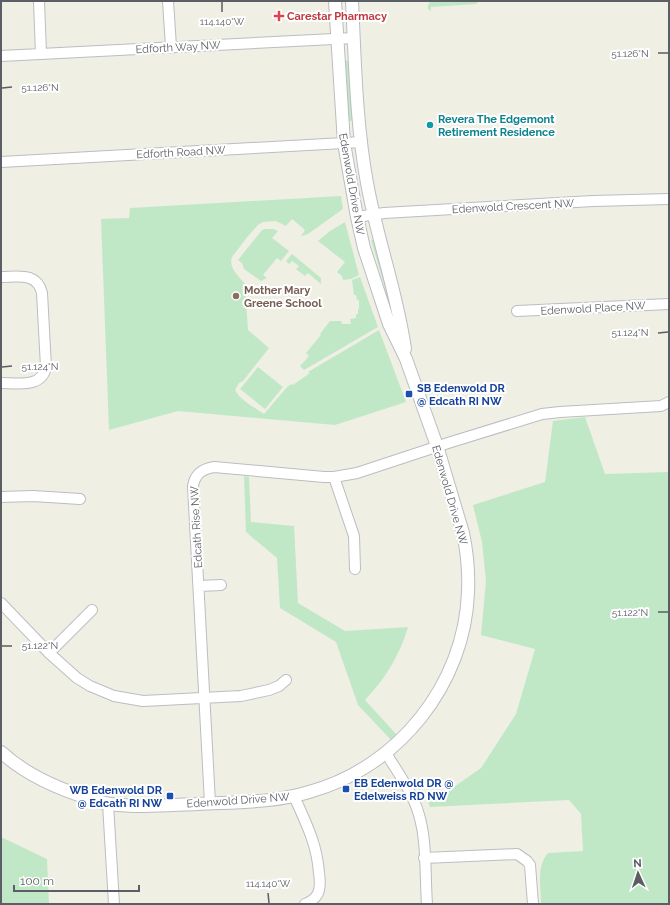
<svg xmlns="http://www.w3.org/2000/svg" width="670" height="905" font-family="Raleway,sans-serif">
<style>
.green{fill:#c0e8c7}
.lines{fill:none;stroke-linecap:round;stroke-linejoin:round}
.minor-casing{stroke:#bcbdc3;stroke-width:12}
.tertiary-casing{stroke:#bcbdc3;stroke-width:14}
.minor{stroke:#fff;stroke-width:10}
.tertiary{stroke:#fff;stroke-width:12}
.ticks{fill:none;stroke:#5c5e65;stroke-width:1.5}
.health-dot{fill:#e0444e;stroke:#fff;stroke-width:1.5}
.culture-dot{fill:#0f9aa8;stroke:#fff;stroke-width:1.5}
.education-dot{fill:#8d6e63;stroke:#fff;stroke-width:1.5}
.transit-dot{fill:#1a4fb4;stroke:#fff;stroke-width:1.5}
.labels{text-anchor:middle;stroke-width:4;stroke-linejoin:round;paint-order:stroke}
.health-label{font-size:11px;font-weight:bold;fill:#be3a42;stroke:#fff;text-anchor:start}
.street-label{font-size:11px;fill:#5c5e65;stroke:#fff}
.culture-label{font-size:11px;font-weight:bold;fill:#0d838f;stroke:#fff;text-anchor:start}
.education-label{font-size:11px;font-weight:bold;fill:#785e54;stroke:#fff;text-anchor:start}
.transit-label{font-size:11px;font-weight:bold;fill:#164399;stroke:#fff;text-anchor:start}
.ticks-label{font-size:10px;text-anchor:middle;fill:#5c5e65;stroke:#fff;stroke-width:4;stroke-linejoin:round;paint-order:stroke}
</style>
<rect width="100%" height="100%" fill="#efefe4"/>
<path class="green" d="M431 1H479L476 4 431 7V11L428 9V5Z
M349 60 353 121H349L345 61Z
M341 196 343 209 308 234 301 236 305 230 292 219 286 226 276 221 263 222 258 225 248 236 232 257C228 268 239 276 245 284V286L248 330 269 348 243 381 239 383 235 390C241 401 254 407 264 414L288 386 292 384 293 385 310 373 308 372 313 369 379 330 406 402 335 425 178 411 109 430 101 219 129 218 130 208Z
M345 222 359 275 351 279 343 280 342 276 337 272 345 262 318 241 330 231Z
M266 229H273L278 231 272 238 289 251 281 261 277 258 263 275 267 278 261 281 244 269 242 263 238 260 262 230Z
M375 239 394 314 393 315 371 240Z
M292 254 321 278V284L308 273 305 276 296 269 299 266 292 261 289 264 286 261Z
M360 277 378 327 304 370 300 366 309 356 306 353 321 335 320 334 330 321H341L342 324H351L350 319 356 318V314H358V309H359V300H357L356 295H354L352 280Z
M258 367 283 387 265 409 240 389Z
M585 417 605 474 669 472V904H541C541 887 536 866 548 853L583 851 581 814 569 800 430 807 426 796 444 794 481 768 516 714 535 649 481 635 486 581 482 542 473 505 545 482 553 421Z
M244 476 249 477 251 522 294 526 298 603 345 631 408 627C400 655 385 679 365 700L397 735 391 740 358 705 336 642 280 608 277 558 246 532Z
M1 837 47 859 49 904H1Z"/>
<g class="lines">
<g class="minor-casing">
<path id="minor" d="M39 1 41 54
M168 1 171 47
M1 56 354 38
M1 162 362 142
M357 217 384 213 593 201 669 199
M1 277C18 277 37 272 42 293L46 367C42 388 18 383 1 383
M517 311 669 304
M334 477 354 536 355 569
M1 497 33 496 80 499
M199 586 221 585
M1 603 49 653 77 678 90 686 114 696 143 701 241 696 269 690 279 686 286 680
M49 653 92 610
M386 753C398 773 413 793 419 815 427 841 425 877 427 904
M294 796C306 823 317 844 319 873 320 880 321 889 317 895 314 900 310 902 305 904
M210 803 193 486C195 474 202 469 214 467L324 477H334L357 473 448 443 542 414 560 412 661 406 669 402
M108 804 114 904
M424 858 517 854 527 861 530 865 533 904"/>
</g>
<g class="tertiary-casing">
<path id="tertiary" d="M352 1C355 61 356 123 367 183 377 239 397 292 405 349
M1 752C26 775 58 789 91 799 97 801 103 803 110 804 139 808 169 805 198 804 235 802 273 803 309 792 398 768 465 684 468 592 469 572 467 552 463 533L437 446 406 359 389 324 364 248 357 217 344 143 335 1"/>
</g>
<use href="#minor" class="minor"/>
<use href="#tertiary" class="tertiary"/>
</g>
<path class="ticks" d="M222 2V12M658 53H668M2 88 12 87M658 333 668 332M2 367 12 366M658 612H668M2 646H12M268 893 269 903"/>
<path class="health-dot" d="M277 10h4v4h4v4h-4v4h-4v-4h-4v-4h4z"/>
<circle class="culture-dot" cx="430" cy="125" r="4"/>
<circle class="education-dot" cx="236" cy="296" r="4"/>
<g class="transit-dot">
<rect x="405" y="390" width="8" height="8" rx="2"/>
<rect x="342" y="785" width="8" height="8" rx="2"/>
<rect x="166" y="792" width="8" height="8" rx="2"/>
</g>
<g class="labels">
<g class="health-label">
<text x="287" y="20">Carestar Pharmacy</text>
</g>
<g class="street-label">
<text transform="translate(178 47) rotate(-3)" y="4">Edforth Way NW</text>
<text transform="translate(181 152) rotate(-3)" y="4">Edforth Road NW</text>
<text transform="translate(352 184) rotate(80)" y="4">Edenwold Drive NW</text>
<text transform="translate(513 206) rotate(-3)" y="4">Edenwold Crescent NW</text>
<text transform="translate(593 308) rotate(-3)" y="4">Edenwold Place NW</text>
<text transform="translate(450 495) rotate(74)" y="4">Edenwold Drive NW</text>
<text transform="translate(196 527) rotate(-93)" y="4">Edcath Rise NW</text>
<text transform="translate(238 800) rotate(-4)" y="4">Edenwold Drive NW</text>
</g>
<g class="culture-label">
<text x="438" y="123">Revera The Edgemont<tspan x="438" dy="13">Retirement Residence</tspan></text>
</g>
<g class="education-label">
<text x="244" y="294">Mother Mary<tspan x="244" dy="13">Greene School</tspan></text>
</g>
<g class="transit-label">
<text x="417" y="392">SB Edenwold DR<tspan x="417" dy="13">@ Edcath RI NW</tspan></text>
<text x="354" y="787">EB Edenwold DR @<tspan x="354" dy="13">Edelweiss RD NW</tspan></text>
<text x="162" y="794" text-anchor="end">WB Edenwold DR<tspan x="162" dy="13">@ Edcath RI NW</tspan></text>
</g>
</g>
<g class="ticks-label">
<text x="222" y="25">114.140°W</text>
<text x="630" y="57">51.126°N</text>
<text x="40" y="91">51.126°N</text>
<text x="630" y="336">51.124°N</text>
<text x="40" y="370">51.124°N</text>
<text x="630" y="616">51.122°N</text>
<text x="40" y="649">51.122°N</text>
<text x="268" y="887">114.140°W</text>
</g>
<rect width="670" height="905" fill="none" stroke="#5c5e65" stroke-width="4"/>
<g transform="translate(638 873) rotate(357)" stroke="#ffffff" stroke-width="3" paint-order="stroke">
<path d="M0-3L7 15L0 10L-7 15Z" fill="#5c5e65"/>
<text y="-6" font-size="11" font-weight="bold" text-anchor="middle" fill="#5c5e65">N</text>
</g>
<path d="M14 885v6h125v-6" fill="none" stroke="#5c5e65" stroke-width="2"/>
<text x="20" y="885" font-size="12" fill="#5c5e65" stroke="#ffffff" stroke-width="3" paint-order="stroke">100 m</text>
</svg>
